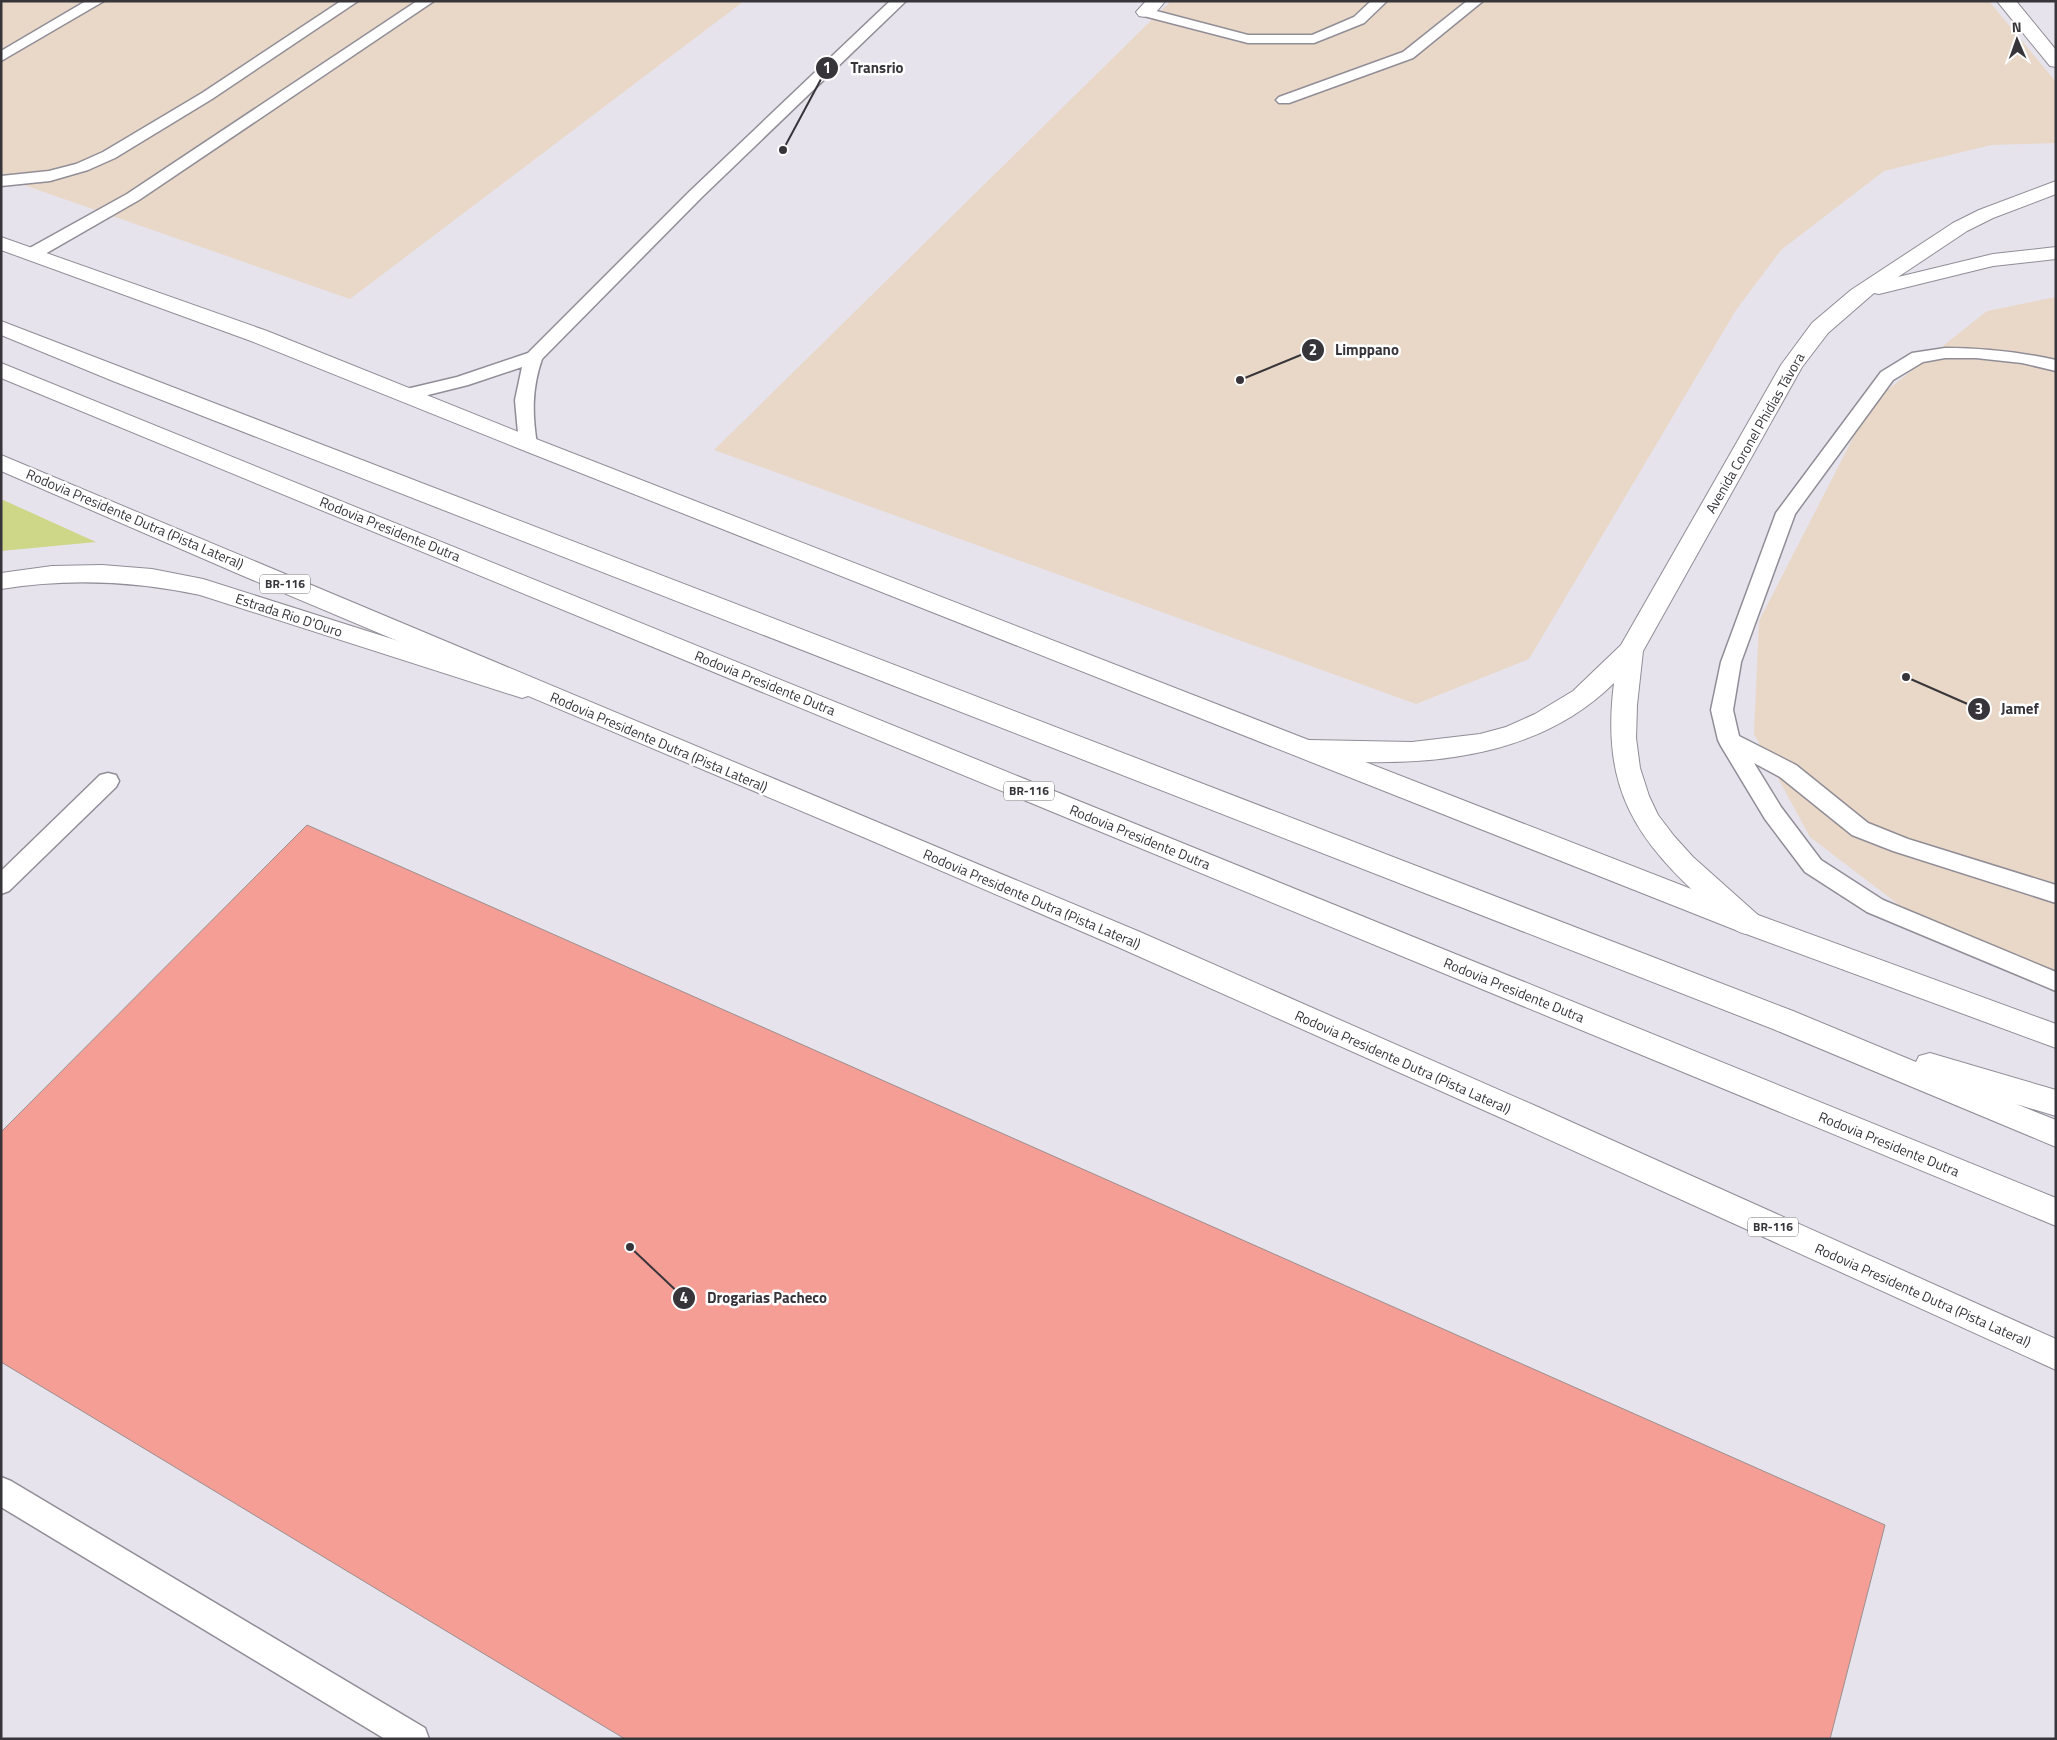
<svg xmlns="http://www.w3.org/2000/svg" width="2057" height="1740" font-family="'Titillium Web',sans-serif">
<style>
.industrial{fill:#e9d8c7}
.green{fill:#ced788}
.building{fill:#f49e95;stroke:#9c8f8e}
.lines{fill:none;stroke-linecap:round;stroke-linejoin:round}
.lane-casing{stroke:#918d97;stroke-width:3}
.street-casing{stroke:#918d97;stroke-width:2}
.secondary-casing{stroke:#918d97;stroke-width:2}
.primary-casing{stroke:#918d97;stroke-width:2}
.highway-casing{stroke:#918d97;stroke-width:2}
.lane{fill:#fff;fill-rule:evenodd}
.street{fill:#fff;fill-rule:evenodd}
.secondary{fill:#fff;fill-rule:evenodd}
.primary{fill:#fff;fill-rule:evenodd}
.highway{fill:#fff;fill-rule:evenodd}
.labels{text-anchor:middle;stroke-width:5;stroke-linejoin:round;paint-order:stroke}
.shield{fill:#fff;stroke:#737275;stroke-width:1}
.shield-label{font-size:12px;font-weight:bold;fill:#37353a}
.street-label{font-size:14px;fill:#37353a;stroke:#fff}
.leader{fill:none;stroke:#37353a;stroke-width:2}
.callout-dot{fill:#37353a;stroke:#fff;stroke-width:2}
.mark-label{font-size:15px;text-anchor:middle;font-weight:bold;fill:#fff}
.callout-label{font-size:15px;text-anchor:middle;font-weight:bold;fill:#37353a;stroke:#fff;stroke-width:5;stroke-linejoin:round;paint-order:stroke}
</style>
<rect width="100%" height="100%" fill="#e6e3ed"/>
<path class="industrial" d="M1 1H744L350 299 1 177Z
M1171 1H1989L2056 82V143L1991 145 1884 171 1781 250 1736 310 1529 659 1416 704 714 450Z
M2056 297V971L1907 911 1810 837 1754 734 1759 621 1871 403 1987 311Z"/>
<path class="green" d="M1 499 96 542 1 551Z"/>
<path class="building" d="M307 825 1885 1525 1830 1739H625L1 1362V1132Z"/>
<g class="lines">
<g class="lane-casing">
<path id="lane" d="M86 1H104L1 61V51Z
M341 1H358L212 99 115 158 88 170 50 181 1 186V176L49 171 76 164 103 152 202 93Z
M417 1H434L139 200 38 258H26L24 254 26 250 127 194Z
M890 1H906L702 197 542 359C532 388 532 414 537 444L535 448 528 450 521 448 519 444 515 400 522 367 468 385 404 401 398 399 395 395 398 391 457 377 528 353 690 191Z
M1371 1H1387L1364 23 1314 43H1248L1140 15 1138 12 1140 9 1145 8 1248 35H1312L1354 17Z
M1467 1H1483L1413 58 1289 103H1279L1276 100 1279 97 1403 52Z
M1945 348C1983 348 2019 352 2056 360V371L2022 363 1976 358H1945L1923 362 1893 380 1795 514 1741 662 1733 710 1739 736 1796 765 1868 823 1908 839 2056 885V903L1893 851 1852 835 1780 777 1754 763 1781 807 1821 860 1883 900 2056 972V991L1867 912 1805 872 1765 819 1721 746 1718 740 1711 710 1721 662 1776 513 1881 372 1912 353Z
M108 773 116 775 119 781 116 787 9 891 1 894V871L100 775Z
M1 1477 11 1481 425 1728 429 1739H385L1 1507Z"/>
</g>
<g class="street-casing">
<path id="street" d="M1146 1H1165C1158 11 1151 19 1139 16L1136 12Z
M1997 1H2016L2056 50V67L2050 66Z"/>
</g>
<g class="secondary-casing">
<path id="secondary" d="M2056 181V194L1993 218 1967 231 1898 277 1993 254 2056 247V259L1993 266 1879 294 1874 293 1828 333 1802 367 1643 651 1637 705 1636 738 1640 768 1649 796 1658 815 1674 836 1693 857 1758 915 1762 923 1758 931C1755 932 1750 934 1747 934 1734 933 1720 916 1711 907 1634 839 1601 788 1614 683 1547 749 1454 764 1364 762 1343 761 1320 763 1300 757L1296 750 1300 743 1309 740 1412 742 1480 734 1506 727 1535 714 1573 691 1621 645 1781 365 1812 323 1851 290 1953 223 1979 210Z"/>
</g>
<g class="primary-casing">
<path id="primary" d="M102 565 152 569 203 579 531 683 535 689 531 695 522 698 200 595C133 581 69 578 1 589V573L52 566Z"/>
</g>
<g class="highway-casing">
<path id="highway" d="M1 237 267 331 536 439 1758 915 2056 1024V1048L1738 931 520 449 251 341 1 250Z
M1 321 1793 1011 1916 1062 1919 1056 1930 1053 2056 1090V1116L2016 1104 2056 1120V1147L1773 1029 113 381 1 335Z
M1 363 2056 1198V1226L1 378Z
M1 455 1140 932 1538 1107 2056 1339V1370L1517 1125 1120 948 863 837 241 575 1 471Z"/>
</g>
<use href="#lane" class="lane"/>
<use href="#street" class="street"/>
<use href="#secondary" class="secondary"/>
<use href="#primary" class="primary"/>
<use href="#highway" class="highway"/>
</g>
<g class="labels">
<g class="shield">
<rect x="260" y="574.5" width="50" height="19" rx="4"/>
<rect x="1004" y="781.5" width="50" height="19" rx="4"/>
<rect x="1748" y="1217.5" width="50" height="19" rx="4"/>
</g>
<g class="shield-label">
<text x="285" y="588">BR-116</text>
<text x="1029" y="795">BR-116</text>
<text x="1773" y="1231">BR-116</text>
</g>
<g class="street-label">
<text transform="translate(1755 433) rotate(-60)" y="5">Avenida Coronel Phidias Távora</text>
<text transform="translate(135 519) rotate(23)" y="5">Rodovia Presidente Dutra (Pista Lateral)</text>
<text transform="translate(390 529) rotate(22)" y="5">Rodovia Presidente Dutra</text>
<text transform="translate(289 615) rotate(18)" y="5">Estrada Rio D'Ouro</text>
<text transform="translate(765 683) rotate(22)" y="5">Rodovia Presidente Dutra</text>
<text transform="translate(659 742) rotate(23)" y="5">Rodovia Presidente Dutra (Pista Lateral)</text>
<text transform="translate(1140 837) rotate(22)" y="5">Rodovia Presidente Dutra</text>
<text transform="translate(1032 899) rotate(23)" y="5">Rodovia Presidente Dutra (Pista Lateral)</text>
<text transform="translate(1514 990) rotate(22)" y="5">Rodovia Presidente Dutra</text>
<text transform="translate(1403 1062) rotate(24)" y="5">Rodovia Presidente Dutra (Pista Lateral)</text>
<text transform="translate(1889 1144) rotate(22)" y="5">Rodovia Presidente Dutra</text>
<text transform="translate(1923 1295) rotate(24)" y="5">Rodovia Presidente Dutra (Pista Lateral)</text>
</g>
</g>
<path class="leader" d="M783 150L827 68M1240 380L1313 350M1906 677L1979 709M630 1247L684 1298"/>
<g class="callout-dot">
<circle cx="783" cy="150" r="5"/>
<circle cx="1240" cy="380" r="5"/>
<circle cx="1906" cy="677" r="5"/>
<circle cx="630" cy="1247" r="5"/>
<circle cx="827" cy="68" r="12"/>
<circle cx="1313" cy="350" r="12"/>
<circle cx="1979" cy="709" r="12"/>
<circle cx="684" cy="1298" r="12"/>
</g>
<g class="mark-label">
<text x="827" y="73">1</text>
<text x="1313" y="355">2</text>
<text x="1979" y="714">3</text>
<text x="684" y="1303">4</text>
</g>
<g class="callout-label">
<text x="877" y="73">Transrio</text>
<text x="1367" y="355">Limppano</text>
<text x="2020" y="714">Jamef</text>
<text x="767" y="1303">Drogarias Pacheco</text>
</g>
<rect width="2057" height="1740" fill="none" stroke="#37353a" stroke-width="5"/>
<g transform="translate(2017 40) rotate(358)" stroke="#ffffff" stroke-width="4" paint-order="stroke">
<path d="M0-4L9 19L0 12L-9 19Z" fill="#37353a"/>
<text y="-8" font-size="14" font-weight="bold" text-anchor="middle" fill="#37353a">N</text>
</g>
</svg>
